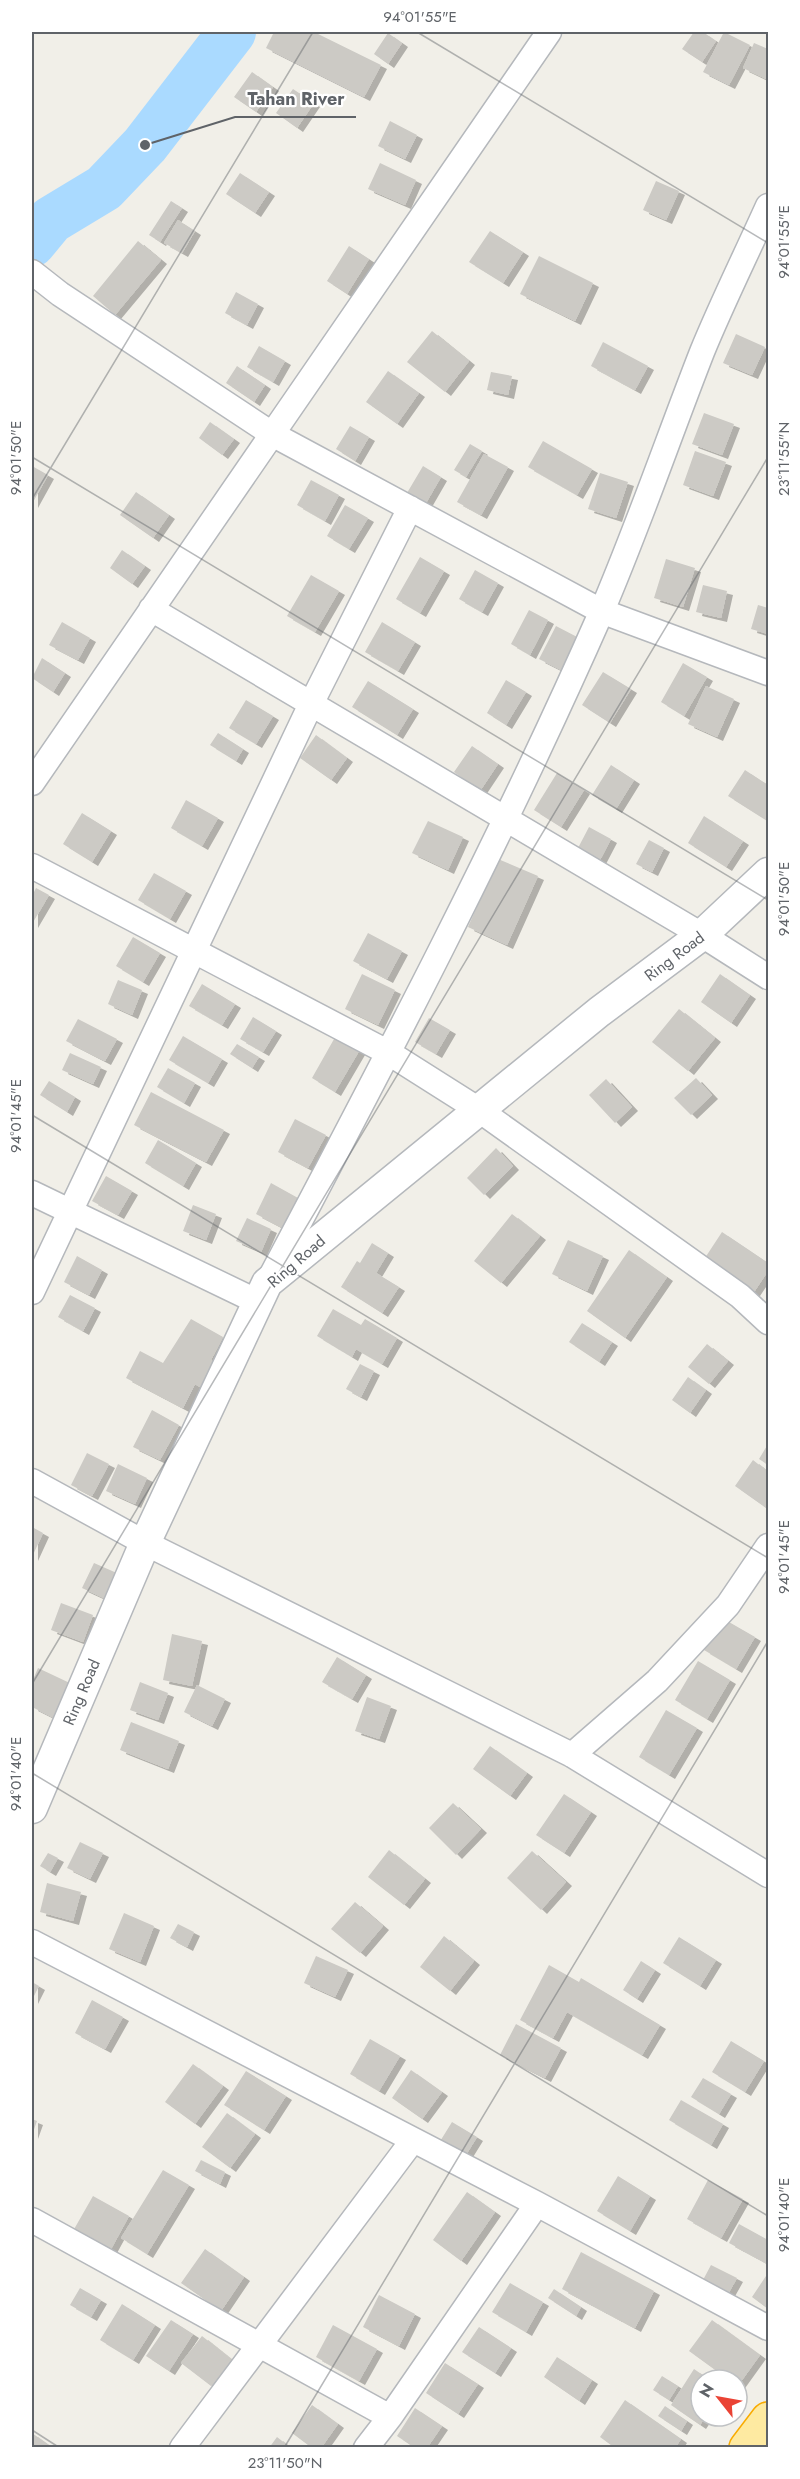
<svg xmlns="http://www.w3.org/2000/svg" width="800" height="2479" font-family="Jost,sans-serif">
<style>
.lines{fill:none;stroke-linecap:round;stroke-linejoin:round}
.river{stroke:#aadaff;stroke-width:48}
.building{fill:#cccac5;filter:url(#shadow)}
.minor-casing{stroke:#b5b8bc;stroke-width:27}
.tertiary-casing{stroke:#b5b8bc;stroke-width:33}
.trunk-casing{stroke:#f9ab00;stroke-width:36}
.minor{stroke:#fff;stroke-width:24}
.tertiary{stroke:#fff;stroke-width:30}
.trunk{stroke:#feeaa1;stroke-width:33}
.ticks{fill:none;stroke:#5f6368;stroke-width:1.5;stroke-opacity:0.45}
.labels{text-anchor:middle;stroke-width:4.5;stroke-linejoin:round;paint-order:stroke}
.street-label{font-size:16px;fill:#5f6368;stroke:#fff}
.leader{fill:none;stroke:#5f6368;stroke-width:2}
.callout-dot{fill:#5f6368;stroke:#fff;stroke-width:2}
.callout-label{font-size:18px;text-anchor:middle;font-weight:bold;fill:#5f6368;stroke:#fff;stroke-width:4.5;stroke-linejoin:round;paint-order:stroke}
.neatline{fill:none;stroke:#5f6368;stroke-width:2}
.ticks-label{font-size:15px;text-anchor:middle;fill:#5f6368}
</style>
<defs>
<filter id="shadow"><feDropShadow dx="6" dy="4" stdDeviation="0" flood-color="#0004"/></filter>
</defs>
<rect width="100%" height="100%" fill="#f1efe8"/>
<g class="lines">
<path class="river" d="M32 243 51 220 104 188 145 145 232 32"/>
</g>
<path class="building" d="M274 32H314L381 65 364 97 266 48Z
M694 32H703L716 41 702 62 682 49Z
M724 32 750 45 729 85 703 72Z
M388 33 402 43 388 64 374 54Z
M754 43 768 49V80L743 68Z
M252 72 273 87 256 112 234 97Z
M293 89 314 103 297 128 276 113Z
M390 121 417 135 405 159 378 146Z
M380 163 416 180 405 205 368 189Z
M240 173 269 192 255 213 226 194Z
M656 181 679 191 666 220 643 210Z
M171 201 182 208 160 242 149 235Z
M178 220 195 231 182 253 164 243Z
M490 231 523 252 503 283 469 262Z
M138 241 161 260 115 315 93 296Z
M349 246 369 259 347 294 327 281Z
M539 256 593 283 575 321 520 294Z
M236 292 258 304 247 325 225 313Z
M432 331 469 361 445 392 407 362Z
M736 334 765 347 752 375 723 363Z
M603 342 648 366 635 390 591 366Z
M259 346 285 361 273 382 247 367Z
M237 366 265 385 254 402 226 383Z
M388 371 419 393 397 424 366 402Z
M491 372 512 376 508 395 487 390Z
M704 413 734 424 722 455 692 444Z
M210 422 234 439 222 455 199 438Z
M350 426 369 437 355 461 336 449Z
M543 441 592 469 577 495 528 467Z
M470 444 482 451 466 477 454 470Z
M695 451 726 462 713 496 683 485Z
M484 454 508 467 481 515 457 502Z
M32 466 48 475 32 504Z
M423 466 441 477 426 503 407 493Z
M600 473 628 482 616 518 588 509Z
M311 480 339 495 325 521 297 505Z
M136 492 169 515 153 538 120 515Z
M345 505 368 518 349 549 327 536Z
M122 550 145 566 132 584 110 568Z
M420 557 444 571 420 613 396 599Z
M666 559 695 568 683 607 654 598Z
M475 570 498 583 482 612 459 599Z
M311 575 339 591 315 632 287 616Z
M703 585 727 591 721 618 696 612Z
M758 605 768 608V634L751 629Z
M529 610 548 620 530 655 511 644Z
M62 622 90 638 78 660 49 645Z
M382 622 415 642 398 671 365 652Z
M556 626 581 639 563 671 539 659Z
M42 658 65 673 53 692 32 678Z
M683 663 707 677 684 716 661 702Z
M603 672 631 689 610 723 582 705Z
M506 680 526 692 506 725 487 713Z
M368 681 413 709 397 735 352 707Z
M706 686 734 699 717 737 688 724Z
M246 700 273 716 256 744 229 728Z
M218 733 243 749 236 761 210 745Z
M316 735 347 758 331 780 300 758Z
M472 746 498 764 480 791 454 772Z
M611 765 634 780 616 809 592 795Z
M745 770 768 785V816L766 820 728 796Z
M557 773 584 790 561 827 534 810Z
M186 800 218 818 202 846 171 828Z
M82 813 111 831 92 862 63 844Z
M704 816 743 841 726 867 688 843Z
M428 821 463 837 448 870 412 853Z
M589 827 611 839 600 860 578 848Z
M649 840 664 848 652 872 636 864Z
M498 859 538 876 507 945 468 927Z
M154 873 186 891 170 919 138 900Z
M36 888 49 895 32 924V896Z
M368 933 402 951 387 979 353 961Z
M133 937 160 953 143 982 116 966Z
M362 974 395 990 378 1025 345 1009Z
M720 974 750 995 731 1023 701 1002Z
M118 980 142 990 132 1015 108 1004Z
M202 984 235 1004 222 1025 189 1006Z
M679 1009 715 1038 688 1071 652 1042Z
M253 1017 276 1031 263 1052 240 1039Z
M429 1018 450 1030 436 1054 415 1042Z
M78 1019 117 1039 105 1061 66 1041Z
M338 1032 362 1046 335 1092 312 1078Z
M183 1036 222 1059 208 1083 169 1060Z
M237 1044 259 1057 252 1068 230 1054Z
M70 1053 101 1067 93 1084 62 1070Z
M168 1068 195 1083 184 1103 157 1087Z
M696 1078 712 1095 691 1115 674 1098Z
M606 1079 632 1107 615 1123 589 1095Z
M49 1081 75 1097 67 1112 40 1095Z
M151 1092 224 1130 206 1162 134 1125Z
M295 1119 326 1135 308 1168 278 1152Z
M158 1140 196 1163 183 1186 145 1163Z
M496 1148 513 1166 484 1195 467 1178Z
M106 1176 132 1191 118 1215 92 1201Z
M271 1183 298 1198 283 1228 256 1214Z
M193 1205 216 1214 206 1240 183 1231Z
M512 1214 540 1236 501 1283 474 1261Z
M247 1218 271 1229 261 1252 236 1241Z
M722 1232 768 1263V1271L750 1298 701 1264Z
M568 1240 603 1256 587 1291 552 1274Z
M372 1243 388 1253 376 1273 399 1287 382 1313 341 1287 357 1261 360 1263Z
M629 1250 667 1277 625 1338 587 1311Z
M77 1256 102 1270 89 1295 64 1282Z
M70 1295 95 1308 83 1331 58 1317Z
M333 1309 361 1325 365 1319 397 1338 382 1364 356 1349 352 1357 317 1336Z
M191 1319 223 1337 211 1360 215 1363 200 1387 195 1384 183 1408 126 1378 140 1351 163 1363Z
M582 1323 612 1342 599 1362 569 1342Z
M707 1344 728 1361 709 1384 688 1367Z
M360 1364 374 1371 361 1397 346 1389Z
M688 1377 706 1390 690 1413 672 1400Z
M152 1410 179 1425 160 1460 133 1447Z
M768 1444V1465L759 1459Z
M87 1453 109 1464 92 1496 71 1485Z
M753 1460 768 1472V1505L766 1508 735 1486Z
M118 1464 147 1478 135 1504 106 1491Z
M32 1527 43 1533 32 1557Z
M94 1563 119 1574 108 1600 82 1588Z
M61 1603 93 1615 83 1642 51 1630Z
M722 1618 755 1637 736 1669 704 1650Z
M172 1634 202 1641 192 1686 163 1680Z
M337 1657 366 1675 352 1699 322 1682Z
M698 1661 730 1680 707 1719 675 1700Z
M38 1668 74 1685 58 1720 32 1707V1682Z
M140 1682 168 1693 158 1720 130 1710Z
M197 1685 225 1699 212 1726 184 1712Z
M367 1697 391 1706 379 1739 355 1731Z
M666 1710 697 1728 669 1775 639 1757Z
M131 1722 179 1741 168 1769 120 1750Z
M490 1746 527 1773 510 1796 473 1769Z
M564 1794 591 1812 564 1853 536 1835Z
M453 1803 481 1829 456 1855 429 1828Z
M80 1842 103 1853 90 1879 67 1868Z
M389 1850 425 1879 404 1905 368 1877Z
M532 1851 566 1882 541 1910 507 1878Z
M48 1853 58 1858 50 1872 40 1866Z
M47 1883 81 1892 73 1921 40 1912Z
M355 1902 383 1926 360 1953 331 1929Z
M124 1913 154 1926 140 1962 109 1949Z
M178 1924 194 1932 187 1947 170 1938Z
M444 1936 474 1961 450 1991 420 1967Z
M679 1937 716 1960 700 1986 663 1963Z
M316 1956 348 1970 335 1997 304 1983Z
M641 1961 655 1970 637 1999 623 1990Z
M549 1965 579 1982 581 1978 660 2025 642 2055 567 2012 553 2038 520 2020Z
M32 1982 39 1986 32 2000Z
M92 2000 123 2017 105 2049 75 2033Z
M516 2024 561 2048 545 2078 500 2055Z
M370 2039 400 2056 379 2091 350 2074Z
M731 2041 764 2061 745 2092 712 2072Z
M193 2064 223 2086 195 2124 165 2102Z
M411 2070 442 2092 422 2119 392 2098Z
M246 2071 286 2096 264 2130 224 2105Z
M703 2078 731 2094 719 2114 691 2097Z
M681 2100 723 2124 711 2145 669 2120Z
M227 2113 255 2134 230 2168 202 2147Z
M32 2119 37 2121 32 2135Z
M452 2122 477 2137 464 2158 439 2143Z
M201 2160 225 2172 220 2184 195 2171Z
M163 2170 189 2185 147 2254 121 2238Z
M618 2176 650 2196 630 2231 597 2211Z
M708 2180 743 2199 721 2238 687 2219Z
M467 2192 495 2212 461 2261 433 2240Z
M93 2196 129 2216 110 2251 73 2231Z
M739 2224 768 2240V2264L729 2243Z
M205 2249 244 2277 221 2311 181 2283Z
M581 2252 654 2291 635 2328 562 2289Z
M711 2265 737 2278 728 2294 703 2280Z
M766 2276 768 2277V2309L752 2297Z
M510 2283 543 2302 526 2332 492 2312Z
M80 2288 101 2300 91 2317 70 2305Z
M554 2289 581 2307 576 2316 548 2298Z
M379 2295 415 2314 399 2346 363 2327Z
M122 2304 155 2325 133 2360 100 2340Z
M171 2320 193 2334 169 2371 146 2356Z
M712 2320 760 2355 737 2387V2380H729L689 2351Z
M333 2325 377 2349 359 2381 316 2357Z
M479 2327 511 2348 495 2373 462 2352Z
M202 2336 232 2360 211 2386 181 2363Z
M557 2357 592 2380 579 2401 544 2377Z
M445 2363 478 2384 458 2414 426 2393Z
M694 2369 710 2380H701V2416H706L700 2425 671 2405Z
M662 2376 678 2386 669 2400 653 2390Z
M625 2400 681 2439 675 2448H615L600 2437Z
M312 2405 338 2424 321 2448H312L292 2433Z
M665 2406 687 2421 681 2431 658 2416Z
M415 2408 442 2426 427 2448H415L397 2436Z
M32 2433 53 2448H32Z
M277 2437 291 2448H269Z"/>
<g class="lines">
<g class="minor-casing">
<path id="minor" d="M32 272 60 294 272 434 601 611 768 673
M151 609 702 935 768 977
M32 783 549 32
M32 866 389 1053 479 1110 740 1296 768 1322
M32 1193 258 1302
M270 1278C386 1059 501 840 601 613 638 527 668 439 702 352 722 303 746 255 768 206
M32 1292 311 704 410 508
M32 1481 145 1543 572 1755 768 1875
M572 1755 657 1681 728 1605 768 1546
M32 1942 537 2204 768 2328
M32 2220 390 2417
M182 2448 413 2140
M366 2448 390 2417 537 2204"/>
</g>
<g class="tertiary-casing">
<path id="tertiary" d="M32 1808 145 1543 267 1283 599 1012 702 935 768 873"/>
</g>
<g class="trunk-casing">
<path id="trunk" d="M746 2448 768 2419"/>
</g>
<use href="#minor" class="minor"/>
<use href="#tertiary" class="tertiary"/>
<use href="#trunk" class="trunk"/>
</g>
<path class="ticks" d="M417 32 768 243M32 457 768 900M32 499 313 32M32 1115 768 1558M32 1684 768 457M32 1773 768 2216M32 2430 60 2448M284 2448 768 1641"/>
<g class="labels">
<g class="street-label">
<text transform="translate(674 956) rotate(-37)" y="6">Ring Road</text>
<text transform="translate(296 1261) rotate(-41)" y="6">Ring Road</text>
<text transform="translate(81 1692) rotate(-67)" y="6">Ring Road</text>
</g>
</g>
<path class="leader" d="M145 145L235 117H356"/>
<circle class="callout-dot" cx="145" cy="145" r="6"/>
<g class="callout-label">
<text x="296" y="105">Tahan River</text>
</g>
<rect width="800" height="2479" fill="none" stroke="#ffffff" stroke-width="66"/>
<g transform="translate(719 2398) rotate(301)"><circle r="28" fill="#ffffff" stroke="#bfc1c3" stroke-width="1.5"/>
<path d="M0-4.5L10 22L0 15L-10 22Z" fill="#ea4335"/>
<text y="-9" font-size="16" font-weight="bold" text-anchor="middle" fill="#5f6368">N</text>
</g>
<rect x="33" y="33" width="734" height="2413" class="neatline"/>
<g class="ticks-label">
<text x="420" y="22">94°01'55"E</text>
<text transform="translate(784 242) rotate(-90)" y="5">94°01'55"E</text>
<text transform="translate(16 458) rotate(-90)" y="5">94°01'50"E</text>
<text transform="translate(784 459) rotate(-90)" y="5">23°11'55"N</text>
<text transform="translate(784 899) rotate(-90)" y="5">94°01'50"E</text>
<text transform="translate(16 1116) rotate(-90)" y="5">94°01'45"E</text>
<text transform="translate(784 1557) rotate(-90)" y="5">94°01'45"E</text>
<text transform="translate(16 1774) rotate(-90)" y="5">94°01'40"E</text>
<text transform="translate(784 2215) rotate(-90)" y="5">94°01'40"E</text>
<text x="285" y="2468">23°11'50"N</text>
</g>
</svg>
